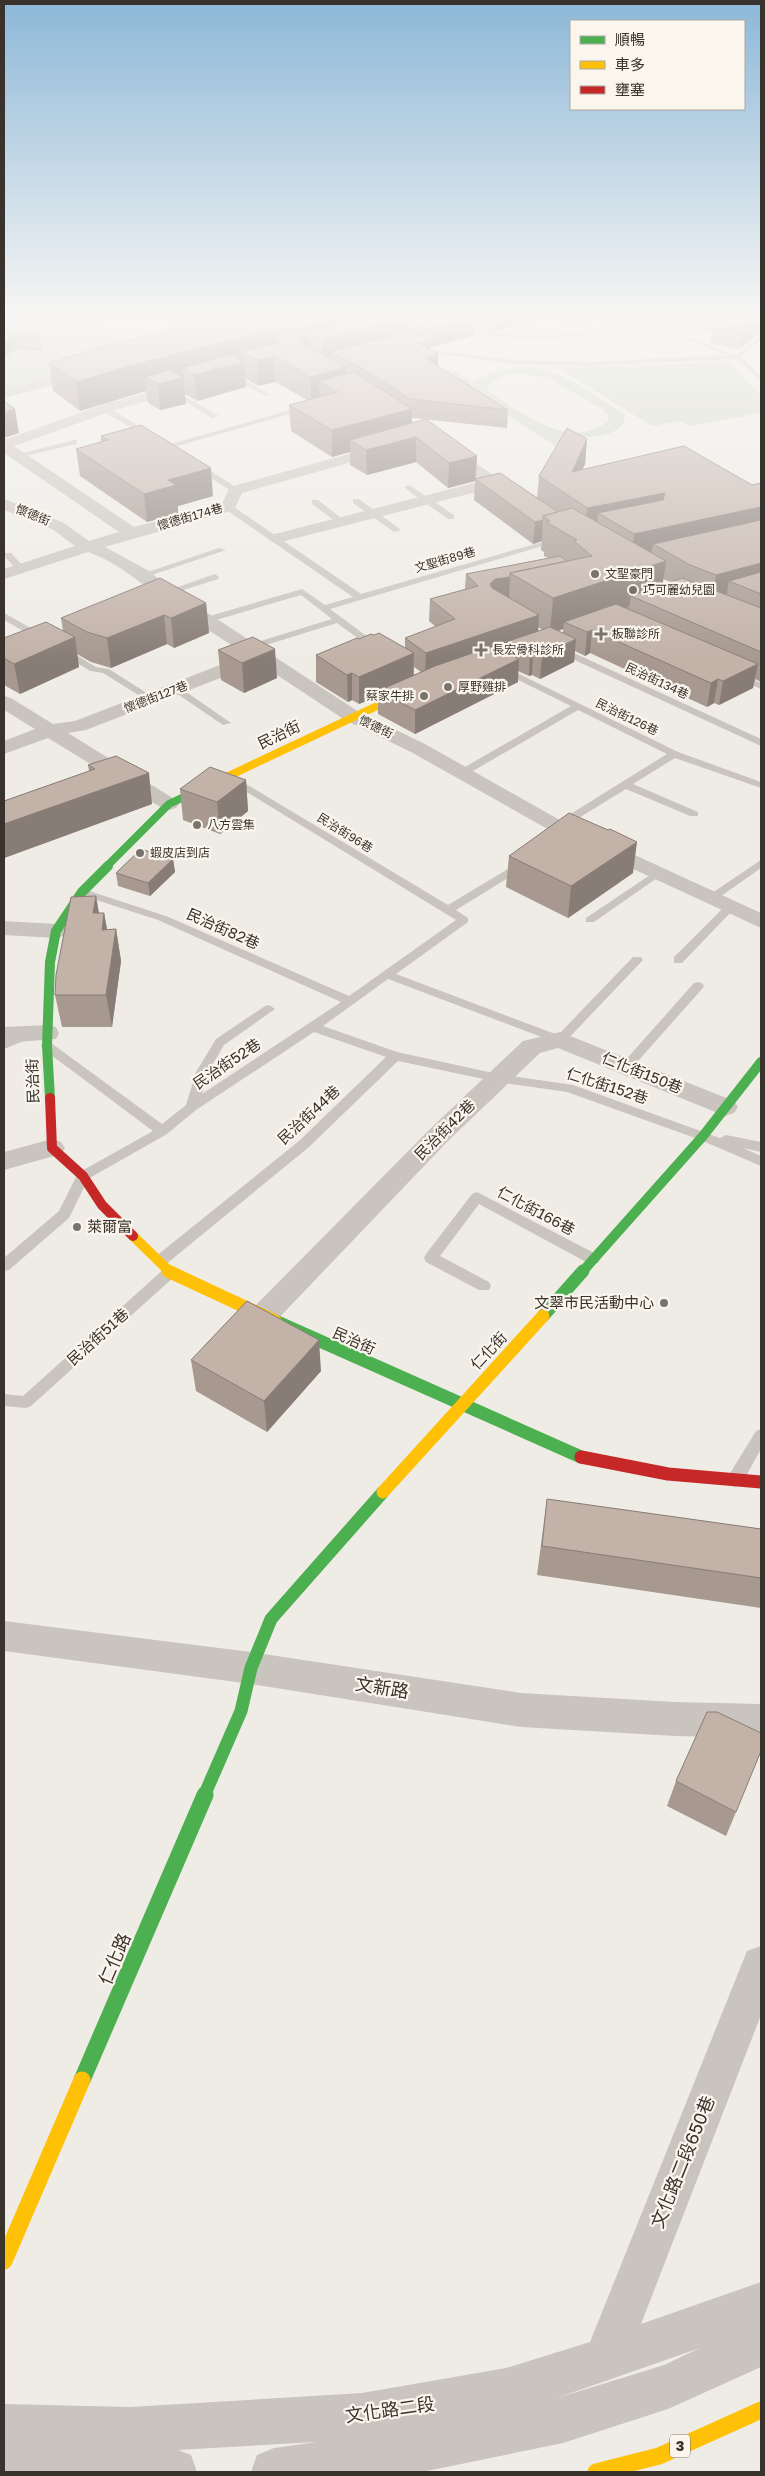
<svg xmlns="http://www.w3.org/2000/svg" width="765" height="2476" font-family="'Golos Text','Noto Sans TC',sans-serif">
<style>
.green{fill:#cfd5c0;fill-rule:evenodd}
.lines{fill:none;stroke-linecap:round;stroke-linejoin:round}
.path{stroke:#c2bdb6;stroke-width:2;stroke-dasharray:1 1;stroke-linecap:butt}
.lane{fill:#c9c4be;fill-rule:evenodd}
.street{fill:#c9c4be;fill-rule:evenodd}
.fast-far3{stroke:#4caf50;stroke-width:8}
.fast-far2{stroke:#4caf50;stroke-width:10}
.fast-far1{stroke:#4caf50;stroke-width:13}
.fast{stroke:#4caf50;stroke-width:17}
.slow-far3{stroke:#ffc107;stroke-width:8}
.slow-far2{stroke:#ffc107;stroke-width:10}
.slow-far1{stroke:#ffc107;stroke-width:13}
.slow{stroke:#ffc107;stroke-width:17}
.jam-far1{stroke:#c62828;stroke-width:10}
.jam{stroke:#c62828;stroke-width:13}
.wall{fill:#a79990;fill-rule:evenodd}
.shaded-wall{fill:#887d76}
.building{fill:#c2b2a8;stroke:#887d76}
.poi-dot{fill:#79736d;stroke:#faf6ee;stroke-width:2}
.labels{text-anchor:middle;stroke-width:4.5;stroke-linejoin:round;paint-order:stroke}
.far-street-label{font-size:12px;fill:#3a322c;stroke:#faf6ee}
.far-poi-label{font-size:12px;fill:#3a322c;stroke:#faf6ee;text-anchor:start}
.shield{fill:#faf6ee;stroke:#746d66;stroke-width:1}
.shield-label{font-size:14px;font-weight:bold;fill:#3a322c}
.street-label{font-size:15px;fill:#3a322c;stroke:#faf6ee}
.poi-label{font-size:15px;fill:#3a322c;stroke:#faf6ee;text-anchor:start}
.near-street-label{font-size:18px;fill:#3a322c;stroke:#faf6ee}
</style>
<rect width="100%" height="100%" fill="#efece6"/>
<path class="green" d="M4 314H67L125 339 165 345 76 372 4 390Z
M729 362 761 395V413L689 426 680 421 652 426 555 366 577 367Z
M451 369 474 383C495 365 530 363 555 373 579 383 603 401 625 414 626 441 578 438 561 436L579 448 565 452 439 371ZM525 374 548 378 604 410 609 417 608 421C570 453 519 411 487 390L488 384 506 375Z"/>
<g class="lines">
<path class="path" d="M58 314 66 322 57 332 62 337H90L104 342 103 351
M19 317 32 315 41 319 43 326 36 334
M4 364 16 350
M51 364 57 356H73"/>
<path class="lane" d="M420 314C440 314 460 326 479 330 515 337 551 336 586 331L549 314C566 314 583 331 597 329 618 328 637 314 658 314L646 319 735 355 761 336V341L741 357 761 375V380L735 359 589 366 515 364 417 351 415 348 515 360 589 362 727 355C715 351 645 321 639 322 625 324 612 331 598 333 547 343 466 342 420 314Z
M232 373 269 394 271 395 265 396 230 376Z
M169 389H173L219 416 212 418 169 391Z
M304 406 311 408 174 447 181 451V455H175L164 446Z
M102 407H108L150 433 138 436 139 432 102 411Z
M74 440H77V444L20 457 16 455Z
M196 463H199L240 490 233 492 193 467V463Z
M409 485 454 515V519H448L406 489 405 487Z
M353 499H359L401 530 394 532 353 503Z
M312 500H318L345 521 338 523 312 504Z
M225 505H231L361 594 556 538 563 540 330 609 380 646V650H374L337 623 247 651 242 648 244 646 332 619 301 595 206 623 203 622V618L302 589 325 605 353 597 225 509Z
M219 548 226 550 146 577 139 575Z
M5 553H11L24 567V571H18L5 557Z
M215 574 219 577 218 579 165 596 161 593Z
M4 613 45 636 46 638 39 640 4 620Z
M63 647 96 667 109 669 156 699 148 701 103 673 90 671 60 652 58 650Z
M555 647H561L761 739V746L555 651Z
M503 666 678 752 761 782V788L675 758 633 784 698 812V816H690L626 789 564 827H556V823L667 754 578 710 466 775H458V771L571 706 500 671 498 669Z
M736 674H742L761 683V689L736 678Z
M173 687H179L231 723 223 725 173 691Z
M231 775 448 905 518 863H526V867L456 910 468 918V922L396 974 558 1035 633 957H641L643 960 564 1043 560 1044 388 979 323 1026 397 1052 498 1074 573 1085 720 1138 726 1135 761 1142V1152L743 1148 761 1156V1166L698 1139 567 1092 498 1082 398 1061 309 1147 165 1265H155L153 1261 155 1257 299 1141 386 1057 314 1032 196 1110 167 1134 88 1179 69 1218 9 1270 4 1271V1258L59 1211 78 1173 153 1131 43 1049 41 1046 43 1043H51L162 1124 186 1105 196 1072 216 1039 265 1006 269 1005 275 1009 224 1045 208 1072 202 1094 341 1002 158 920 78 894V890H86L166 916 349 996 456 920 227 780 226 778Z
M761 860V868L714 901H706V897Z
M656 871 661 874 660 876 594 922H586V918Z
M729 905 733 906V910L682 963H674V957L725 906Z
M698 982 702 983 704 986 702 989 630 1070H622L620 1067 622 1064 694 983Z
M27 1031 33 1035 31 1038 4 1049V1040Z
M477 1192 598 1255 600 1259 598 1263H588L479 1204 440 1256 489 1282 491 1286 489 1290H479L426 1262 424 1258 426 1254 472 1194Z
M170 1267 175 1268 177 1272 175 1276 31 1406 26 1408 4 1406V1394L23 1396 165 1268Z
M761 1429V1449L741 1485 735 1487 729 1485 727 1480 729 1475 756 1431Z"/>
<path class="street" d="M89 367 96 371 94 374 4 398V390Z
M184 383 191 387 189 390 115 410 14 446 134 527 222 504 230 487 381 445H391L393 448 391 451 242 493 234 510 105 547 149 571 171 589 359 712 425 744 565 823 761 913V928L551 831 411 752 345 720 259 663 86 730 68 733 176 800 179 804 176 808 169 810 162 808 48 738 4 754V741L35 729 4 710V696L11 698 53 724 75 721 246 655C217 635 187 617 159 597 137 580 115 561 88 552L4 579V569L75 546 52 529 4 510V499L64 523 89 541 119 532 4 453V440L105 404Z
M446 445 451 446 521 494 523 497 521 500H509L492 488 277 543 271 541 269 538 271 535 482 481 441 452 439 449Z
M4 921 56 924 64 926 67 931 64 936 56 938 4 935Z
M47 1025 56 1027 59 1033 56 1039 4 1043V1027Z
M560 1032 734 1101 738 1107 734 1113 725 1116 558 1048 540 1053 448 1141 274 1323 264 1326 254 1323 250 1315 254 1307 430 1129 523 1041Z
M52 1139 61 1142 65 1148 61 1154 4 1170V1152Z
M4 1621 251 1652 521 1693 675 1702 761 1704V1738L675 1736 521 1727 251 1684 4 1651Z
M761 1946V2015L641 2324 761 2282V2367L668 2409 563 2443 432 2470 420 2472H251L257 2455 274 2448 316 2442 178 2450 191 2455 197 2472H4V2404L130 2407 362 2393 506 2368 590 2342 747 1951ZM700 2348 664 2365 554 2399Z"/>
<path class="fast-far3" d="M106 867 169 804 205 787"/>
<path class="fast-far2" d="M50 1098 47 1046 50 962 56 931 82 892 108 866
M582 1272 703 1136 761 1062"/>
<path class="fast-far1" d="M543 1316 583 1271
M275 1321 581 1457
M204 1796 241 1711 251 1668 271 1619 383 1492"/>
<path class="fast" d="M82 2080 205 1795"/>
<path class="slow-far3" d="M205 787 411 690"/>
<path class="slow-far2" d="M133 1236 170 1272"/>
<path class="slow-far1" d="M168 1271 275 1321
M383 1492 543 1316"/>
<path class="slow" d="M4 2261 82 2080
M596 2472 659 2456 761 2410"/>
<path class="jam-far1" d="M50 1098 52 1148 83 1176 102 1205 133 1236"/>
<path class="jam" d="M581 1457 668 1474 761 1482"/>
</g>
<path class="wall" d="M162 314H548V316L496 331 475 325V335L433 347H431V350L438 366 508 410 507 428 412 418V423L477 456 476 479 537 498 539 476 587 439 585 464 582 470 752 485 761 483V682L755 679 753 688 719 705 714 703 707 707 590 653 585 656 575 651 574 662 540 679 532 675 529 676 518 671V682L415 734 378 714V696L359 704 352 700 348 702 316 682V655L359 639 405 648V638L436 627 429 621 430 599 465 589 466 574 548 558 544 556V552L541 550 542 541 533 544 474 500 475 481 448 488 416 462 367 475 350 465V452L332 457 291 431 289 405 307 400 275 382 258 386 246 379V387L197 401 185 394 186 404 160 410 148 403 146 391 80 411 53 391 49 363 176 329 178 327ZM663 579 670 582 662 585ZM538 627 543 630 538 631ZM563 629V633L558 631 561 630ZM506 648V652L501 650ZM414 667 421 672 414 675Z
M659 314H761V334L755 336 740 349 713 344 710 343 712 332 659 315Z
M4 315 39 336 42 351 16 350Z
M101 436 213 496 178 506V513L147 522 80 476 76 449 101 442Z
M206 603 209 633 174 648 167 644 111 668 91 662 77 654 79 667 20 694 4 685V638L63 631 61 618Z
M218 650 277 678 244 693 221 680Z
M88 765 152 804 4 858V801L89 771Z
M246 780 248 811 220 834 183 820 180 789Z
M608 830 633 873 568 918 506 887 509 856Z
M173 859 175 872 150 896 118 886 116 873Z
M96 896 99 913H104L107 930 116 929 121 961 112 1027H62L55 995Z
M191 1360 321 1371 267 1432 196 1391Z
M547 1499 761 1529V1608L537 1575Z
M676 1781 736 1812 726 1836 667 1806Z"/>
<path class="shaded-wall" d="M189 314H227L202 321 200 319 201 335 191 337Z
M246 314H261L262 319Z
M389 314H440L405 323V334L331 352 332 362 323 364 322 339 310 332V351L302 353 301 328 344 316 345 333 389 321Z
M497 314H548V316L496 331Z
M757 314H761V334L755 336 740 349 743 326Z
M475 316V335L433 347V328Z
M278 328 279 355 274 357 275 382 258 386 257 360 242 352 243 362H244L246 387 197 401 194 375 182 368 186 404 160 410 158 384 145 377 146 391 80 411 76 382 130 366Z
M14 335 16 350 4 356V340Z
M431 339V356L438 354V372L425 375 417 343Z
M346 367V393L319 381 320 400 311 403V377Z
M15 409 19 433 4 438V413Z
M412 409V435L350 440V452L332 457V430Z
M416 437V462L367 475 366 450Z
M587 439 585 464 569 498 572 472Z
M477 456 475 481 448 488 449 463Z
M211 468 213 496 178 506V513L147 522 144 494 168 480Z
M665 493 661 519 598 513 596 531 585 534 587 508Z
M761 507V532L653 544 651 556 631 560 634 534Z
M543 520 542 541 533 544 535 522Z
M666 561 661 596H631L629 607 573 626 564 622 563 629 550 633 553 598Z
M761 563V589L729 581 726 599 712 602 716 575Z
M510 577 509 599 489 606 490 584 495 579Z
M206 603 209 633 174 648 171 618Z
M164 615 167 644 111 668 107 638Z
M539 615 538 638 506 642V648L425 675 426 653Z
M592 630 590 653 585 656 587 632Z
M75 637 79 667 20 694 14 664Z
M576 639 574 662 540 679 542 656Z
M275 649 277 678 244 693 242 663Z
M533 652 532 675 529 676 530 654Z
M414 653 413 680 378 691V696L359 704V677Z
M519 659 518 682 415 734V710Z
M758 664 753 688 719 705 723 681Z
M352 673V700L348 702 347 675Z
M718 679 714 703 707 707 711 683Z
M149 773 152 804 4 858V824Z
M246 780 248 811 220 834 217 802Z
M637 842 633 873 568 918 571 886Z
M173 859 175 872 150 896 148 883Z
M96 896 101 928 93 913Z
M104 913 110 945 102 930Z
M116 929 121 961 112 1027 106 995Z
M319 1340 321 1371 267 1432 264 1401Z"/>
<path class="building" d="M6 314H21L39 336 14 335 4 340V315Z
M216 314H253L278 328 130 366 76 382 49 363 101 347 176 329V327L202 321 200 319Z
M276 314H361L390 321 322 339 310 332 346 323 347 320 344 316 301 328Z
M436 314H469L475 316 433 328 405 323Z
M720 314H757L743 326 714 320Z
M405 333 424 336 431 339 417 343 438 354 425 358 508 410 410 399 366 371 331 352Z
M293 339 346 367 311 377 274 356 257 360 242 352Z
M232 355 244 362 194 375 182 368Z
M171 370 183 378 158 384 145 377Z
M354 372 412 409 332 430 289 405 338 392 319 381Z
M4 401 15 409 4 413Z
M426 419 477 456 449 463 416 437 366 450 350 440Z
M141 425 211 468 168 480 176 485 144 494 76 449 108 440 101 436Z
M567 428 587 439 572 472 684 446 752 485 761 483V507L634 534 598 513 663 500 665 493 587 508 539 476Z
M500 473 558 512 543 516V520L535 522 475 479Z
M572 508 666 561 553 598 510 573 592 556 574 541 577 540 546 522 550 521 543 516Z
M761 520V563L716 575 690 565 653 544Z
M560 556 567 561 510 573V577L495 579 490 584 492 588 539 615 426 653 405 638 455 619 430 599 478 586 466 574Z
M761 572V594L729 581Z
M160 578 206 603 171 618 164 615 107 638 87 632 61 618Z
M682 578 761 608V652L631 596Z
M616 604 758 664 723 681 718 679 711 683 592 630 587 632 564 622Z
M46 622 75 637 14 664 4 658V638Z
M550 627 576 639 542 656 533 652 530 654 506 642Z
M379 633 414 653 359 677 352 673 347 675 316 655 357 638 359 639 371 634 374 635Z
M253 637 275 649 242 663 218 650Z
M493 646 519 659 415 710 378 691 435 666Z
M116 756 149 773 4 824V801L95 769 88 765Z
M210 767 246 780 217 802 180 789Z
M569 813 608 830 610 829 637 842 571 886 509 856Z
M141 849 173 859 148 883 116 873Z
M96 896 93 913H104L102 930 116 929 106 995H55L56 975 71 897Z
M247 1301 319 1340 264 1401 191 1360Z
M547 1499 761 1529V1578L542 1546Z
M707 1712H717L761 1733V1751L736 1812 676 1781Z"/>
<linearGradient id="sky" x2="0" y2="1"><stop stop-color="#8cb8d8"/><stop offset="0.48" stop-color="#f8f6f4"/><stop offset="1" stop-color="#f8f6f4" stop-opacity="0"/></linearGradient>
<rect width="765" height="661" fill="url(#sky)"/>
<g class="poi-dot">
<circle cx="595" cy="574" r="5"/>
<circle cx="633" cy="590" r="5"/>
<path d="M598.5 626.5h5v5h5v5h-5v5h-5v-5h-5v-5h5z"/>
<path d="M478.5 642.5h5v5h5v5h-5v5h-5v-5h-5v-5h5z"/>
<circle cx="448" cy="687" r="5"/>
<circle cx="424" cy="696" r="5"/>
<circle cx="197" cy="825" r="5"/>
<circle cx="140" cy="853" r="5"/>
<circle cx="77" cy="1227" r="5"/>
<circle cx="664" cy="1303" r="5"/>
</g>
<g class="labels">
<g class="far-street-label">
<text transform="translate(33 515) rotate(22)" y="4">懷德街</text>
<text transform="translate(190 517) rotate(-16)" y="4">懷德街174巷</text>
<text transform="translate(445 560) rotate(-16)" y="4">文聖街89巷</text>
<text transform="translate(657 681) rotate(25)" y="4">民治街134巷</text>
<text transform="translate(156 697) rotate(-21)" y="4">懷德街127巷</text>
<text transform="translate(627 717) rotate(26)" y="4">民治街126巷</text>
<text transform="translate(376 727) rotate(26)" y="4">懷德街</text>
<text transform="translate(345 833) rotate(32)" y="4">民治街96巷</text>
</g>
<g class="far-poi-label">
<text x="605" y="578">文聖豪門</text>
<text x="643" y="594">巧可麗幼兒園</text>
<text x="612" y="638">板聯診所</text>
<text x="492" y="654">長宏骨科診所</text>
<text x="458" y="691">厚野雞排</text>
<text x="414" y="700" text-anchor="end">蔡家牛排</text>
<text x="207" y="829">八方雲集</text>
<text x="150" y="857">蝦皮店到店</text>
</g>
<rect class="shield" x="670" y="2434.5" width="20" height="23" rx="4"/>
<g class="shield-label">
<text x="680" y="2451">3</text>
</g>
<g class="street-label">
<text transform="translate(279 735) rotate(-26)" y="5">民治街</text>
<text transform="translate(223 929) rotate(24)" y="5">民治街82巷</text>
<text transform="translate(227 1064) rotate(-34)" y="5">民治街52巷</text>
<text transform="translate(642 1073) rotate(22)" y="5">仁化街150巷</text>
<text transform="translate(33 1081) rotate(-92)" y="5">民治街</text>
<text transform="translate(607 1086) rotate(18)" y="5">仁化街152巷</text>
<text transform="translate(309 1115) rotate(-43)" y="5">民治街44巷</text>
<text transform="translate(445 1130) rotate(-45)" y="5">民治街42巷</text>
<text transform="translate(536 1211) rotate(28)" y="5">仁化街166巷</text>
<text transform="translate(98 1337) rotate(-42)" y="5">民治街51巷</text>
<text transform="translate(354 1341) rotate(24)" y="5">民治街</text>
<text transform="translate(489 1351) rotate(-47)" y="5">仁化街</text>
</g>
<g class="poi-label">
<text x="87" y="1232">萊爾富</text>
<text x="654" y="1308" text-anchor="end">文翠市民活動中心</text>
</g>
<g class="near-street-label">
<text transform="translate(382 1688) rotate(9)" y="6">文新路</text>
<text transform="translate(115 1959) rotate(-67)" y="6">仁化路</text>
<text transform="translate(683 2162) rotate(-68)" y="6">文化路二段650巷</text>
<text transform="translate(390 2410) rotate(-8)" y="6">文化路二段</text>
</g>
</g>
<rect width="765" height="2476" fill="none" stroke="#3a322c" stroke-width="10"/>
<rect x="570" y="20" width="175" height="90" fill="#faf6ee" stroke="#ada8a0"/>
<rect x="580" y="36" width="25" height="8" fill="#4caf50" stroke="#ada8a0"/>
<text x="615" y="45" font-size="15" fill="#3a322c">順暢</text>
<rect x="580" y="61" width="25" height="8" fill="#ffc107" stroke="#ada8a0"/>
<text x="615" y="70" font-size="15" fill="#3a322c">車多</text>
<rect x="580" y="86" width="25" height="8" fill="#c62828" stroke="#ada8a0"/>
<text x="615" y="95" font-size="15" fill="#3a322c">壅塞</text>
</svg>
